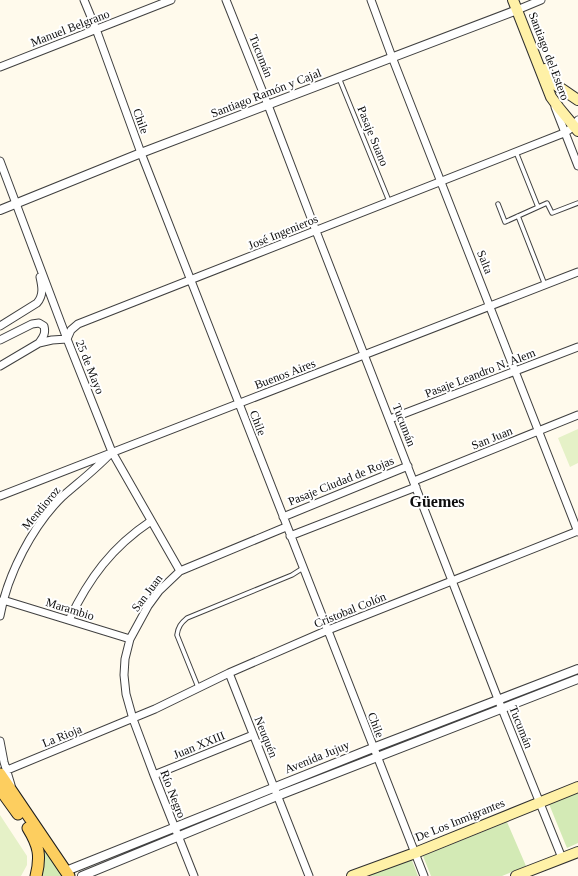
<svg xmlns="http://www.w3.org/2000/svg" width="578" height="876" font-family="'Times New Roman',serif">
<style>
.green{fill:#d3eab5}
.pitch{fill:#e5f1c7}
.lines{fill:none;stroke-linecap:round;stroke-linejoin:round}
.service-casing{stroke:#404040;stroke-width:5.5}
.minor-casing{stroke:#404040;stroke-width:9}
.tertiary-casing{stroke:#404040;stroke-width:10}
.secondary-casing{stroke:#2f2f2f;stroke-width:12}
.primary-casing{stroke:#1e1e1e;stroke-width:13}
.service{stroke:#fff;stroke-width:3.5}
.minor{stroke:#fff;stroke-width:7}
.tertiary{stroke:#fff;stroke-width:8}
.secondary{stroke:#fff1a7;stroke-width:10}
.primary{stroke:#fdce5f;stroke-width:11}
.labels{text-anchor:middle;stroke-width:4;stroke-linejoin:round;paint-order:stroke}
.street-label{font-size:12px;fill:#0d0d0d;stroke:#fff}
.district-label{font-size:16px;font-weight:bold;fill:#0d0d0d;stroke:#fff}
</style>
<rect width="100%" height="100%" fill="#fffaec"/>
<path class="green" d="M578 793V843L567 848 549 804Z
M507 822 526 866 502 876H431L423 856Z
M45 851 63 876H40L42 854Z
M411 858 418 876H361Z"/>
<path class="pitch" d="M578 429V463L570 467 558 438Z
M0 815 27 856V865L21 876H0Z"/>
<g class="lines">
<g class="service-casing">
<path id="service" d="M339 78 389 201
M516 152 538 207
M498 204 505 222 547 203 552 213 578 203
M518 216 545 285
M198 687 177 635C178 627 181 623 187 618L292 575 303 568"/>
</g>
<g class="minor-casing">
<path id="minor" d="M84 0 96 29 141 153 424 876
M226 0 268 105 316 231 498 699 562 858
M371 0 392 57 578 532
M517 10 541 0
M0 67 171 0
M555 107 578 166
M0 161 67 339 112 452 180 571
M0 326 37 303C44 295 42 286 40 277
M67 339 71 330 78 324 564 133 569 130 578 120
M0 340 32 324 39 323 44 326C46 334 43 337 39 343
M0 366 39 343 52 340 67 339
M390 419 578 347
M414 481 578 415
M0 496C192 420 386 348 578 272
M283 517 408 466
M290 536 416 487
M3 600 130 639
M0 616C7 575 33 525 63 496 79 482 96 469 111 453
M69 620C89 578 112 547 151 521
M229 673 309 876
M0 741 4 762 11 785
M0 773 155 709 229 673 328 630 578 531
M154 775 253 735
M194 876 154 775 133 719 126 694 124 675 125 659 130 639 148 606 159 591 180 571 286 527"/>
</g>
<g class="tertiary-casing">
<path id="tertiary" d="M0 210 141 153 517 10
M66 871 373 748 578 669
M82 876 277 796 578 679"/>
</g>
<g class="secondary-casing">
<path id="secondary" d="M513 0 551 97 559 108 578 131
M545 69 556 85 578 100
M352 876 415 853 578 787
M516 876 578 852"/>
</g>
<g class="primary-casing">
<path id="primary" d="M0 774 69 876
M0 789 18 814
M28 828C39 846 41 856 36 876"/>
</g>
<use href="#service" class="service"/>
<use href="#minor" class="minor"/>
<use href="#tertiary" class="tertiary"/>
<use href="#secondary" class="secondary"/>
<use href="#primary" class="primary"/>
</g>
<g class="labels">
<g class="street-label">
<text transform="translate(70 28) rotate(-21)" y="4">Manuel Belgrano</text>
<text transform="translate(261 56) rotate(68)" y="4">Tucumán</text>
<text transform="translate(549 56) rotate(69)" y="4">Santiago del Estero</text>
<text transform="translate(266 93) rotate(-21)" y="4">Santiago Ramón y Cajal</text>
<text transform="translate(141 121) rotate(70)" y="4">Chile</text>
<text transform="translate(373 136) rotate(68)" y="4">Pasaje Suano</text>
<text transform="translate(283 232) rotate(-22)" y="4">José Ingenieros</text>
<text transform="translate(485 262) rotate(68)" y="4">Salta</text>
<text transform="translate(90 367) rotate(68)" y="4">25 de Mayo</text>
<text transform="translate(480 373) rotate(-21)" y="4">Pasaje Leandro N. Alem</text>
<text transform="translate(285 374) rotate(-21)" y="4">Buenos Aires</text>
<text transform="translate(258 423) rotate(69)" y="4">Chile</text>
<text transform="translate(404 425) rotate(69)" y="4">Tucumán</text>
<text transform="translate(492 438) rotate(-22)" y="4">San Juan</text>
<text transform="translate(341 481) rotate(-22)" y="4">Pasaje Ciudad de Rojas</text>
<text transform="translate(41 508) rotate(-50)" y="4">Mendioroz</text>
<text transform="translate(147 593) rotate(-53)" y="4">San Juan</text>
<text transform="translate(70 609) rotate(17)" y="4">Marambio</text>
<text transform="translate(350 610) rotate(-22)" y="4">Cristobal Colón</text>
<text transform="translate(376 725) rotate(69)" y="4">Chile</text>
<text transform="translate(521 727) rotate(68)" y="4">Tucumán</text>
<text transform="translate(62 736) rotate(-22)" y="4">La Rioja</text>
<text transform="translate(266 737) rotate(68)" y="4">Neuquén</text>
<text transform="translate(199 745) rotate(-22)" y="4">Juan XXIII</text>
<text transform="translate(317 757) rotate(-22)" y="4">Avenida Jujuy</text>
<text transform="translate(173 794) rotate(69)" y="4">Río Negro</text>
<text transform="translate(460 820) rotate(-22)" y="4">De Los Inmigrantes</text>
</g>
<g class="district-label">
<text x="437" y="507">Güemes</text>
</g>
</g>
</svg>
